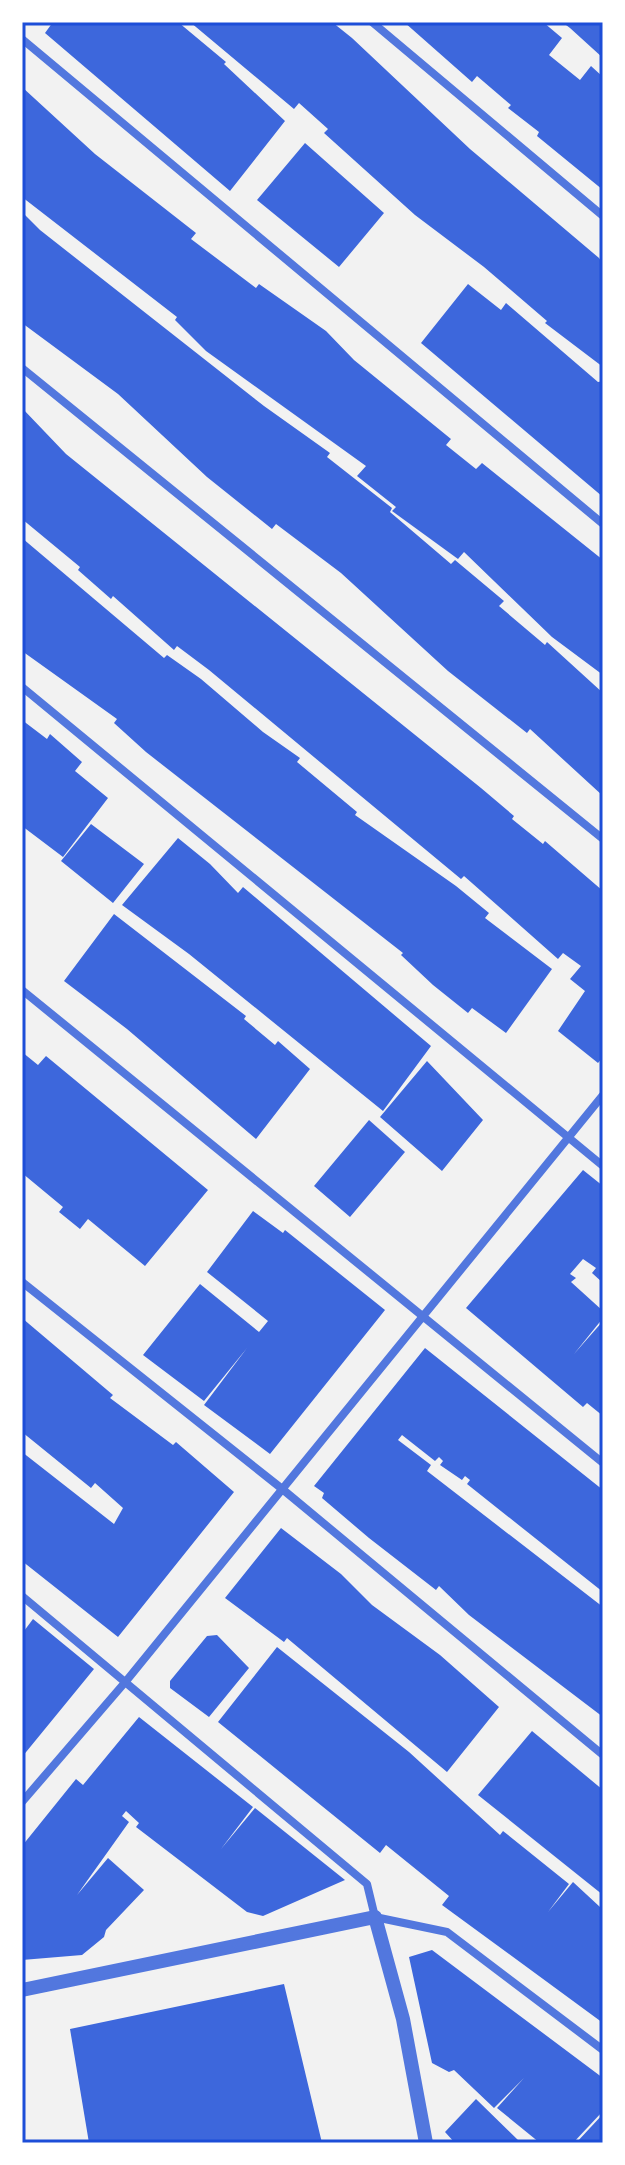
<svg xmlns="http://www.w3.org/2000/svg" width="625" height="2165" font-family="'Zilla Slab',serif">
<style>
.building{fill:#3d67dc}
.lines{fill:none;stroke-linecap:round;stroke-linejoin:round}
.minor{stroke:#5277de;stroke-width:8}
.tertiary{stroke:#5277de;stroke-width:14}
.neatline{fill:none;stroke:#1d4ed8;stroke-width:3}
</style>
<rect width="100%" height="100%" fill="#f2f2f2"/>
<path class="building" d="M53 22H178L226 62 224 64 285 121 230 191 45 33Z
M190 22H332L352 38 470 149 599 258 603 264V367L545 323 547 321 484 267 415 215 324 133 328 129 299 103 294 109Z
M404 22H543L562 38 549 55 580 80 591 66 603 77V190L537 136 539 132 508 108 511 105 477 76 472 82Z
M562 22H603V58L570 28Z
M22 87 95 154 196 233 191 239 256 288 259 284 326 331 354 360 451 439 446 445 476 469 482 463 603 560V675L552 637 464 552 458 559 392 511 396 507 357 476 366 466 206 351 175 320 177 317 22 197Z
M305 143 384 213 339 267 257 200Z
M22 212 40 230 264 406 330 453 327 457 392 508 390 512 451 564 455 560 504 601 499 606 545 645 547 642 603 693V796L530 729 527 733 448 671 341 573 276 524 272 529 207 477 118 394 22 323Z
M468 284 501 310 506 303 598 382 603 381V497L421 343Z
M22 408 66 454 481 788 514 816 512 819 543 844 545 841 603 891V1057L598 1063 558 1031 585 991 570 979 581 966 563 953 558 959 464 876 461 879 209 670 177 646 174 650 113 596 111 599 78 570 80 567 22 519Z
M22 538 164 658 167 655 201 679 263 732 300 758 297 762 357 812 355 815 456 886 489 913 485 918 552 969 506 1033 472 1008 468 1013 433 985 401 955 403 953 146 752 114 723 117 719 22 651Z
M22 720 47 739 50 734 82 762 75 771 108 798 63 857 22 826Z
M91 824 144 864 113 903 61 861Z
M178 838 210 864 238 893 243 887 431 1046 383 1111 189 954 122 905Z
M114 914 246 1016 244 1019 275 1045 278 1041 310 1069 256 1139 127 1029 64 981Z
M22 1052 38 1065 46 1056 208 1190 145 1266 88 1219 80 1229 59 1212 63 1207 22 1173Z
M427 1061 483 1120 442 1171 380 1117Z
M369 1120 405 1152 350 1217 314 1186Z
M583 1170 603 1186V1283L592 1273 596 1268 583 1259 570 1274 576 1278 571 1282 603 1311V1318L574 1354 603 1321V1416L587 1403 583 1407 466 1308Z
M253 1211 283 1233 285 1230 385 1310 270 1454 204 1405 247 1348 204 1401 143 1355 200 1284 259 1332 268 1321 207 1272Z
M22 1318 113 1395 110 1398 173 1445 176 1442 234 1492 118 1637 22 1561V1452L114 1524 123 1508 95 1483 91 1488 22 1432Z
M425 1348 603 1490V1592L467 1484 470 1480 465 1476 462 1480 440 1465 443 1461 439 1457 435 1461 402 1435 398 1440 431 1465 427 1471 603 1607V1717L469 1615 439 1586 436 1590 369 1538 322 1498 324 1493 314 1486Z
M281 1528 341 1574 372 1605 440 1655 499 1707 447 1772 287 1638 284 1642 225 1598Z
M33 1619 94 1669 22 1757V1629L24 1631Z
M217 1635 249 1668 209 1717 170 1688V1681L207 1636Z
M277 1647 409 1752 500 1835 503 1831 569 1884 548 1912 573 1882 600 1907 603 2023 442 1905 449 1896 386 1845 380 1853 218 1722Z
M139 1717 253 1807 221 1849 255 1808 345 1880 263 1916 247 1912 136 1827 139 1823 126 1811 122 1816 129 1822 77 1895 108 1858 144 1890 106 1930 104 1937 82 1955 22 1960V1846L76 1779 83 1785Z
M532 1731 603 1790V1895L478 1795Z
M432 1950 603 2078V2111L573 2143H540L497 2108 524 2078 494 2108 454 2070 449 2072 432 2063 409 1957Z
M284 1984 322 2143H89L70 2029Z
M476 2099 519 2141 518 2143H455L445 2132Z
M603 2114V2143H576Z"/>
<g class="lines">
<path class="minor" d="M372 22 603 216
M22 39 603 524
M22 368 603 839
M22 687 603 1166
M22 990 603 1463
M22 1282 281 1488 603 1755
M22 1596 367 1884 375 1917 447 1932 603 2050
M22 1802 127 1680 603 1095"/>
<path class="tertiary" d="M22 1990 375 1917 403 2019 426 2143"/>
</g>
<rect width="625" height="2165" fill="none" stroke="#ffffff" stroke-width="48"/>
<rect x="24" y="24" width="577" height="2117" class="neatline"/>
</svg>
